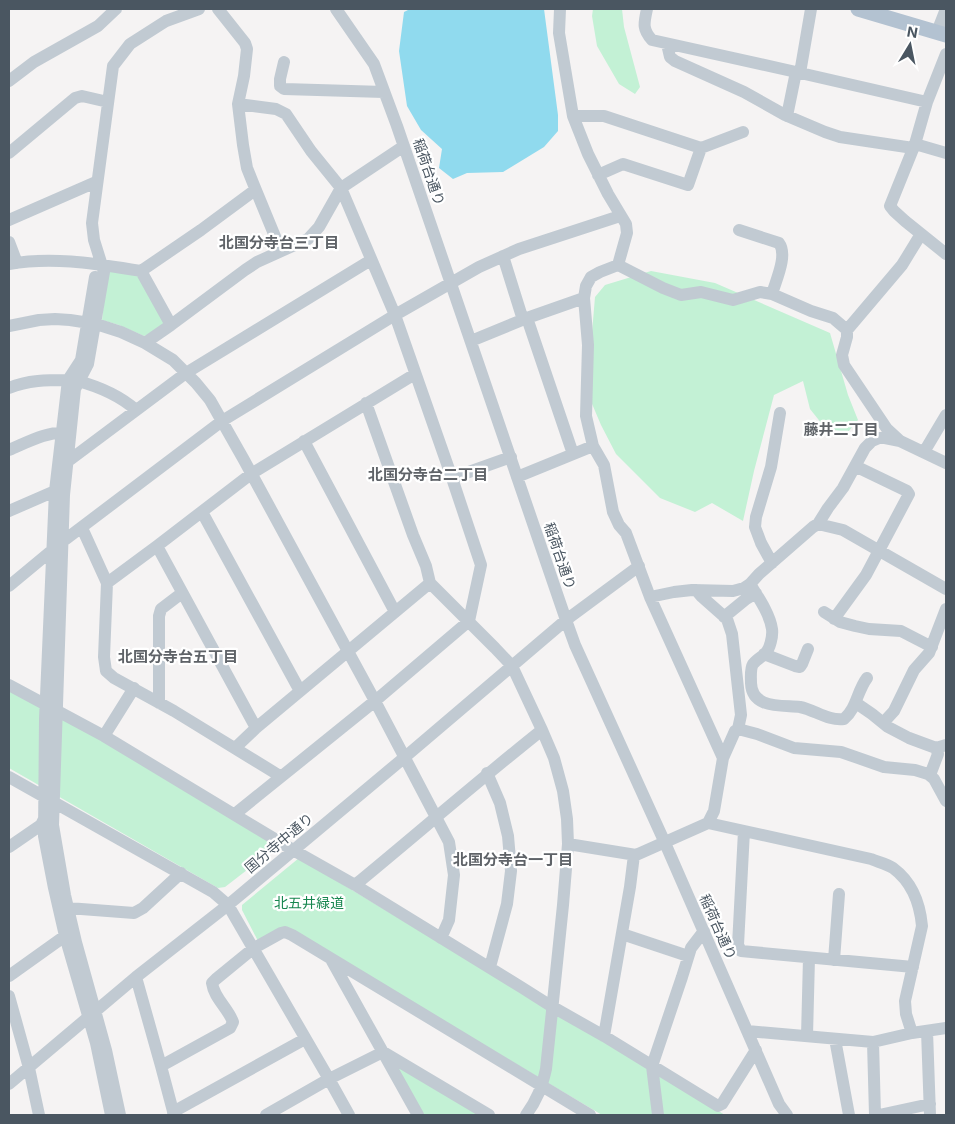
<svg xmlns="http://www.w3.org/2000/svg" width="955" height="1124" font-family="Inter,'Noto Sans JP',sans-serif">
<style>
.green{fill:#c3f1d5}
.water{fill:#90daee}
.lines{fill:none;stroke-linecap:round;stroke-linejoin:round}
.minor{stroke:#c1cad2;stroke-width:12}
.major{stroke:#b3c2d1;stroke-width:15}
.labels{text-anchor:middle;stroke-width:4.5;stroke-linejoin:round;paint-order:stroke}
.street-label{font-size:14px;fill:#4a5661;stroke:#fff}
.park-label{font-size:14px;fill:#17864f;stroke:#fff}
.neighbourhood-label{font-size:15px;font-weight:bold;fill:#5f6368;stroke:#fff}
</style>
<rect width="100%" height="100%" fill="#f5f3f3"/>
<path class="green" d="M593 9H622L624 27 640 87 635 94 619 84 597 46 592 16Z
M107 271 140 275 165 324 147 335 144 336 119 325 102 320Z
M651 271 715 283 830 333 848 395 858 420 848 432 826 429 810 409 803 381 774 395 754 471 743 521 712 503 695 512 660 498 616 454 601 425 587 392 595 297 605 285Z
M9 689 103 740 279 845 225 887 218 888 9 768Z
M299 858 725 1115H602L285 927 258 941 242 910V905Z
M400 1066 482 1115H423L396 1071Z"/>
<path class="water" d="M410 9H544L558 115V131L544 147 503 172 467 173 453 179 439 168 442 149 421 130 407 106 399 51 404 12Z"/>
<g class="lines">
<path class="minor" d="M218 9 245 43 247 49 244 76 238 104 243 145 247 168 253 183 281 251
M336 9 374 64 397 126 566 620 575 645 665 843 779 1104 787 1115
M560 9 559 33 573 116 588 154 608 194 626 224 627 233 618 265
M647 9C644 23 642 29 652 40L796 72 927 102
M937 32 946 9
M667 44 670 57 675 61 744 92 785 115 825 132 840 137 913 148
M946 54 927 102 915 144 890 206 894 211 905 221 946 254
M284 62 280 79V86L284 89 384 92
M800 73 811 9
M9 81 34 62 98 26 116 9
M573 116H604L701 148 743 132
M787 116 796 72
M915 144 946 153
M9 153 75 98 82 96 108 102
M598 175 623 164 688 185 701 148
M9 220 96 182
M739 230 779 243C788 255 776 280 772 294
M9 242 17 263
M503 256 523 320
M9 264C54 256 97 264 141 271L201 230 255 190
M141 271 171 325
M95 277 81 360 68 380 55 491 45 719 44 836 54 888 65 936 96 1043 111 1115
M527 318 573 454
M9 326 39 320 55 319 70 320 96 324 121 332 145 343 173 360 196 383 210 400 244 460 375 701 449 842 454 875 449 920 441 938
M471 341 527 318 584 298
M145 343 171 325 245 270 257 262 308 239 319 227 341 188 404 146
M78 381C100 387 119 395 136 410
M9 388C28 380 47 380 68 380
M366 403 413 535 426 566 430 583 495 648 512 666 542 730 554 758 563 791 567 819 568 844 563 905 546 1069C542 1087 537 1100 526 1115
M304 441 395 612
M900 441 887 429 844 365 842 355 847 337V330L902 265 921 234
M9 450C28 442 46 431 68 433
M924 452 946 415
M67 462 186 373 371 260
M517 477 593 446
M452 478 511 457
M9 511 55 491
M202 512 300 691
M818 524 843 530 946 589
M82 528 107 583 104 657 106 671 114 678 174 711 280 776
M157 546 256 728
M772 563 761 543 755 527 756 517 771 467 780 413
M107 583 157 546 251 474 415 374
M750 584C758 597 770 614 772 629 773 636 770 649 765 654 761 657 756 660 753 664 750 669 751 677 751 683 752 709 781 705 800 707 815 710 828 721 844 719 857 708 857 691 867 678
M9 586 62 542 222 421 395 315 479 267 519 249 620 216
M696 590 701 596 727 619 732 634 741 715 738 729 735 731 723 758 714 811 708 823
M650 597 674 592 692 590 733 591 744 588 750 584 759 574 813 527 818 524 828 508 843 488 865 448 872 441 879 438H885L900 441 946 463
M824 612 840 622 855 626 869 629 901 631 932 647
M724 617 746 599 756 593
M834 619 866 575 909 494 907 491 855 466
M764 654 795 666 800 667 802 664 808 649
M9 685 104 736 293 850 355 885 521 987 551 1006 604 1036 718 1106 722 1104 756 1050
M159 703V616L161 609 182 593
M856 703 872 714 888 727 909 738 936 748 946 745
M883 723 894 711 914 670 929 653 946 609
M738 729 757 734 794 748 841 752 884 767 915 770 928 774 934 779 946 801
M104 736 134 688
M235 748 256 728 430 583
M723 758 650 597 626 533 619 525 613 512 604 465 593 446 586 416 588 345 584 298 586 286 591 277 600 272 618 265 663 288 681 295 701 292 733 300 760 292 772 294 811 311 833 318 847 330
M487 773 500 803 508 836 511 871 507 904 490 967
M930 775 938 754 936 748
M9 777 213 892 228 905 329 1079 349 1115
M235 814 375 701 469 621 481 565 452 478 395 315 341 188 311 151 286 114 276 109 238 104
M744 831 738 945 741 951 913 967
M568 844 636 855 708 823 871 859C878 862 887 864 893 868 912 882 920 904 922 926L905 1001 906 1014 912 1033
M9 847 41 825 44 819
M355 885C417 834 479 780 542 730
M68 908 134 913 143 908 181 873
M622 934 688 956
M834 960 839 894
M332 961 418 1115
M9 976 65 936
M136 977 161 1066 174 1115
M9 996 29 1068 39 1115
M747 1031 873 1042 912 1033 946 1028
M927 1031 930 1115
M604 1036 630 887 634 855
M807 1036 809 958
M835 1039 849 1115
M873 1042 875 1115
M161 1066 230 1028 233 1022C228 1008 214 998 212 983L216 979 254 948 281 933 285 932 292 935 590 1115
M9 1084 136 977 228 905 405 757 566 620 639 566
M173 1112 305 1039
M120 1115 106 1050 76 942 65 895 53 825 64 495 75 389 88 364 104 272 94 240 92 223 113 66 130 44 166 21 199 9
M266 1115 329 1079 383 1052 489 1115
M658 1115 652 1066 682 977 691 948 704 931
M879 1115 930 1104"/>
<path class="major" d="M858 9 946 35"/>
</g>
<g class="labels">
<g class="street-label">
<text transform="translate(429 172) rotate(71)" y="5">稲荷台通り</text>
<text transform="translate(560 556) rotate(71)" y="5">稲荷台通り</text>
<text transform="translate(279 843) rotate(-40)" y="5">国分寺中通り</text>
<text transform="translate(718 927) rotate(66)" y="5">稲荷台通り</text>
</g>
<g class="park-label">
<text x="309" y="908">北五井緑道</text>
</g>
<g class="neighbourhood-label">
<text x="279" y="248">北国分寺台三丁目</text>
<text x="841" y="435">藤井二丁目</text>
<text x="428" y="480">北国分寺台二丁目</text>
<text x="178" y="662">北国分寺台五丁目</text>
<text x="513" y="865">北国分寺台一丁目</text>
</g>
</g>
<rect width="955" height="1124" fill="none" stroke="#4a5661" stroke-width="20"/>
<g transform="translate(910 45) rotate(10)" stroke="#ffffff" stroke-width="4" paint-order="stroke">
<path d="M0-4L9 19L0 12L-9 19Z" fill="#4a5661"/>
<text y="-8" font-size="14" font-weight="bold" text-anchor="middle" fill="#4a5661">N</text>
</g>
</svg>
